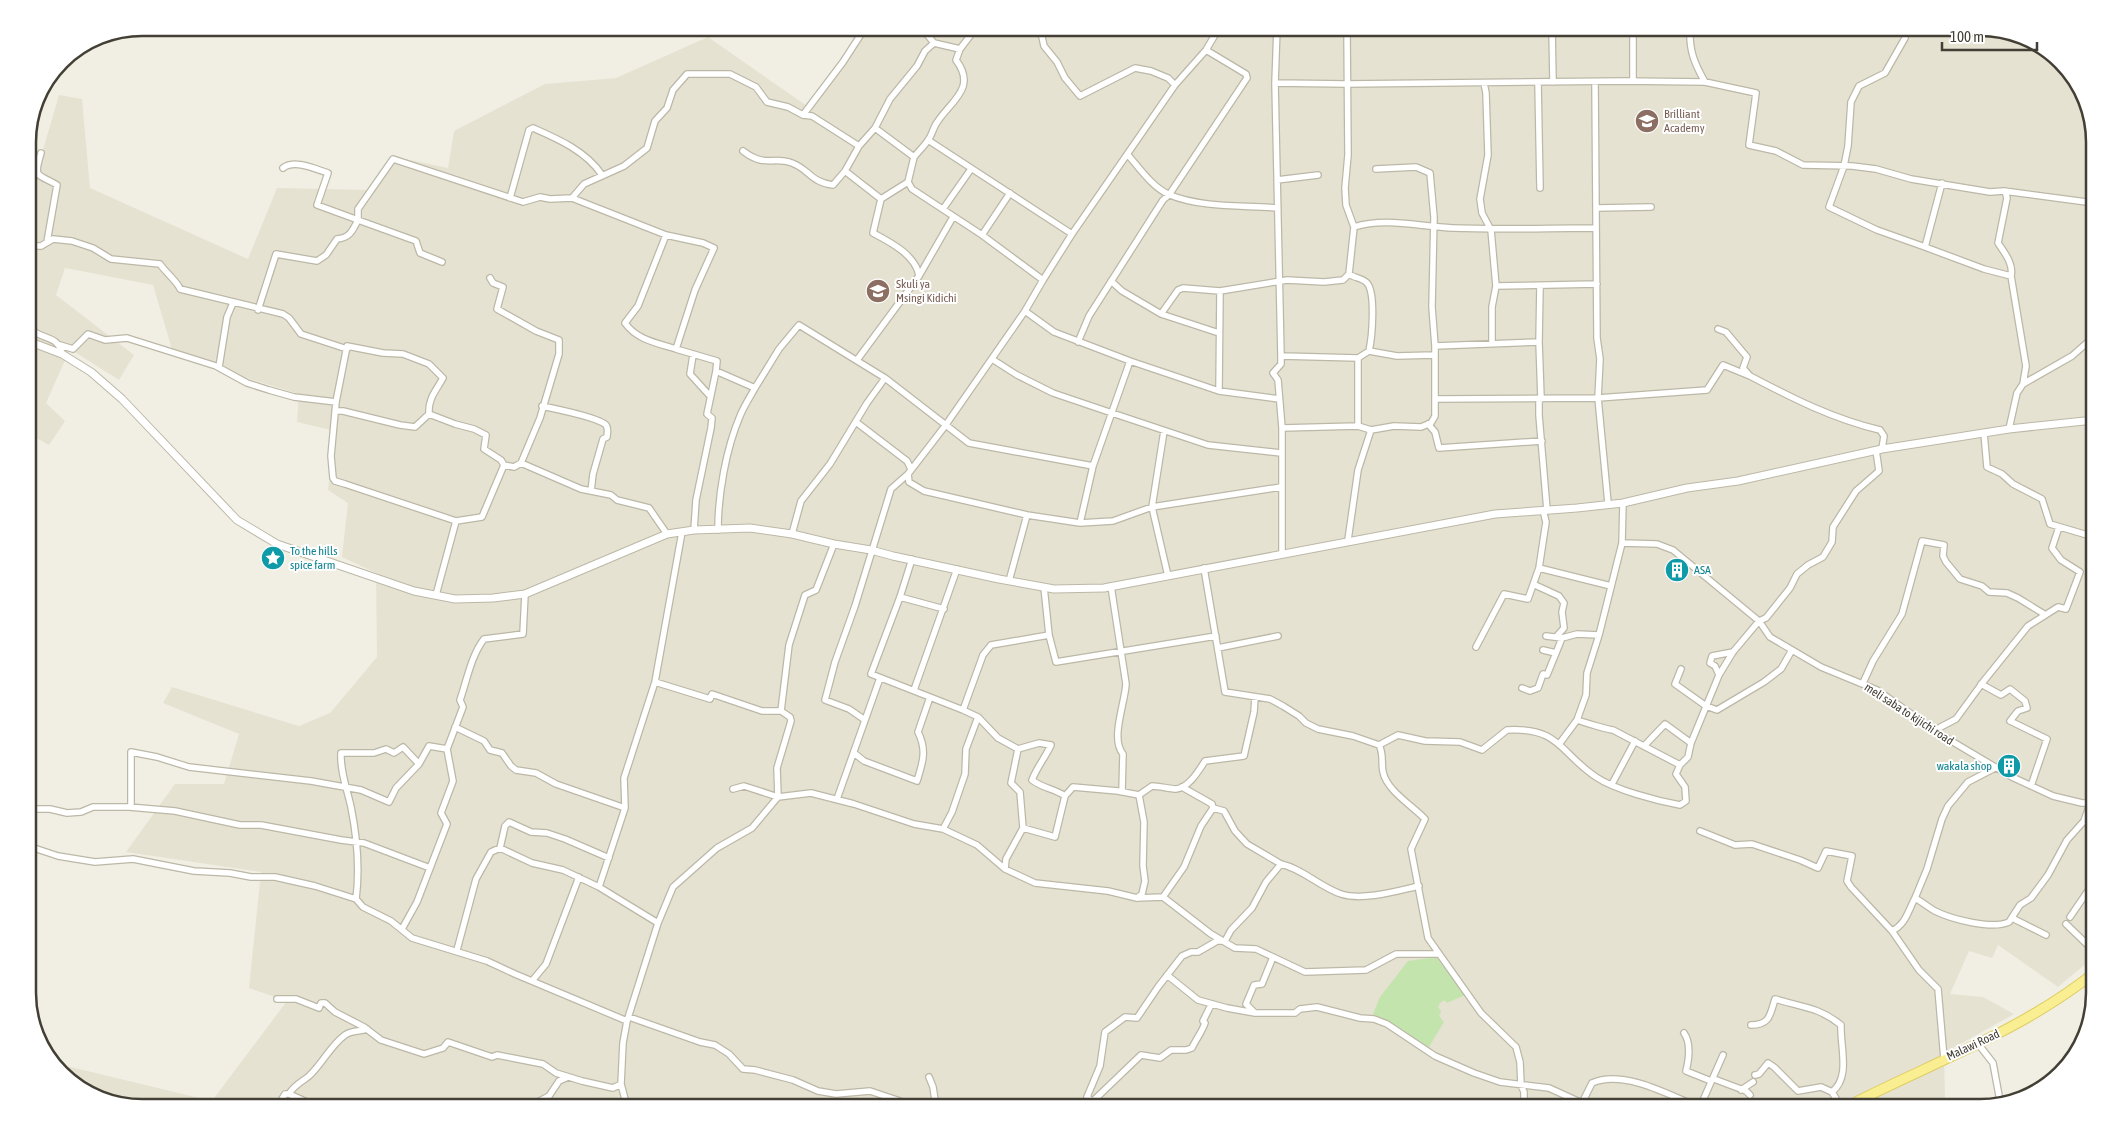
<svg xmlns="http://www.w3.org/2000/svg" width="2122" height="1135" font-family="'Asap Condensed',sans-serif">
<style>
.residential{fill:#e5e2d2}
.green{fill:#c3e4ad}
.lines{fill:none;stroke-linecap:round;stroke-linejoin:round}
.minor-casing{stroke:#bcb8a7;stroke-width:8}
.tertiary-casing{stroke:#bcb8a7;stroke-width:9}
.primary-casing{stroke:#decd64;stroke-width:11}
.minor{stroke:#fff;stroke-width:5.5}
.tertiary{stroke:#fff;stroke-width:7}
.primary{stroke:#faee93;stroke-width:9}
.labels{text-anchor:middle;stroke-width:4;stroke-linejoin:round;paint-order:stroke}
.education-label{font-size:12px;fill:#785e54;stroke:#fff;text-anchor:start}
.culture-label{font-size:12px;fill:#0d838f;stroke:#fff;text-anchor:start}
.street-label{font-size:12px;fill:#433f34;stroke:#fff}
.rim{fill:none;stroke:#433f34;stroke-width:2.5}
</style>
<rect width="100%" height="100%" fill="#f1efe3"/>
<path class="residential" d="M841 28H1979L2031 39 2075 79 2094 135V957L2058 987 1998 945 1992 958 1969 951 1950 994 1983 997 2014 1014 1944 1053 1945 1100 1916 1107H143L91 1096 54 1063 212 1101 287 1001 249 988 261 872 126 852 175 784H224L239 734 163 703 172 687 299 726 330 713 377 657 376 573 342 557 348 503 328 490 335 431 297 422 299 394 174 356 153 285 65 268 56 295 134 355 119 380 70 349 46 403 65 421 49 445 28 433V157L40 160 59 95 82 99 90 188 248 259 277 188 370 190 396 157 448 168 454 131 545 84 616 78 708 37 807 106 859 37Z"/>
<path class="green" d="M1436 957 1465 995 1447 1003 1445 1000 1440 1003 1438 1007 1441 1011 1439 1016 1444 1022 1427 1050 1373 1014 1380 997 1408 961Z"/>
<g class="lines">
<g class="minor-casing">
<path id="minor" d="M916 28 925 32 934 43
M976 28 960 49 934 43 925 51 917 66 890 99 875 128 914 157 908 182 912 189 982 235 1043 280
M1040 28 1044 46 1057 62 1065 78 1080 96 1135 68 1151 71 1168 78 1175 85
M1277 28 1275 83 1281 356V364L1273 373 1278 380 1282 428V554
M1347 28 1348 155 1345 188 1346 205 1354 227 1349 274C1354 278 1363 278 1367 283 1376 293 1372 338 1369 351
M1552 28 1553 82
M1633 28V81
M1690 28C1689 50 1694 63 1705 82
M1904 28 1905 38 1885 73 1859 86 1851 102 1848 146 1844 166 1829 207 1877 230 1925 247
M1538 82 1540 188
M1595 82 1597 338 1600 359 1598 398 1608 503
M1275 83 1346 84 1624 81 1705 82 1756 93 1749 145 1776 151 1803 165 1852 166 1876 169 1911 179 1990 192 2004 191 2094 203
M1484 83 1486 93 1488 155 1480 199 1482 213 1491 230 1496 286
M803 115 843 62 865 28
M928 140 1072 234
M743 151C765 168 773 156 792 163 809 169 810 182 833 185L845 171 881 199 873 233C890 242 916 255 919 276
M41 153C33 179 37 173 57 185L47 242
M1128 155C1140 169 1153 188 1170 195 1202 208 1243 205 1278 208
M914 157C919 151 925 145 929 139 932 134 933 129 936 124 949 102 978 89 956 60L960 49
M845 171 859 146
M1277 180 1318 175
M1942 183 1925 247 1984 269 2011 276
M2005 191 2007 198 1998 243C2004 252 2014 264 2011 276L2026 366 2023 384 2017 393 2009 429
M510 198 529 130 533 128C558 139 586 151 602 175
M572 198 584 184 624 166 647 148 655 121 667 108 673 90 687 74H730L756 87 767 102 788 107 803 115 812 116 859 146 875 128
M881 199 908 182
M1596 208 1651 207
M943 209 971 169
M1354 227C1386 217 1420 227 1453 228 1501 230 1548 228 1596 228
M666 235 638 306 625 323C637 340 657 343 676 349
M982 235 1010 193
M28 246H41L53 239 72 241 93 248 111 259 160 264C165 272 178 282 180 289L283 314 289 318 301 334 347 349
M442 262 420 253 416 241 358 220V209L393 159 523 202 540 197 550 199 572 198 666 235 703 243 714 248 695 290 676 349 717 361 716 371 755 388 779 349 799 325 885 378 969 443 1093 466
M1111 281 1122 291 1161 314 1178 290 1183 288 1220 291 1287 280 1324 282 1343 280 1349 274
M1540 286 1539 342 1541 398 1539 402V415L1547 510
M258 310 276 254 317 261 326 255 337 239C350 238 353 230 358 220L317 205 328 173C315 169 295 159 283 168
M1025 311 1054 332 1130 361 1219 391 1279 399
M1161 314 1219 333
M28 327C42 341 58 334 62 354
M1718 329 1726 332 1747 357 1743 368 1750 376C1792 398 1833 419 1880 430L1884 436 1882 449
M1078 342 1089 316 1163 200 1169 195 1247 78 1246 74 1206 50
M1492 343V307L1496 286 1597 284
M60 345 73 349 88 334 105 340 127 338 216 366 247 383 269 390 294 397 336 402
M1435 346 1539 342
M693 355 690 374 710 396
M1281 356 1358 358
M992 359 1017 375 1053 393 1112 413 1208 445 1281 453
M857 360 919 276 953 217
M219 367 227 317 233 303
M2023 384 2072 356 2089 341H2094
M1219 391 1220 291
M1436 399 1598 398 1707 390 1723 365 1750 376
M335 411H343L400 425 415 427 429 414 455 424 474 429 486 435 484 449 501 460 504 465
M429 414C428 398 436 391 443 378L429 364 403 354 383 353 347 346 336 402 331 456 333 478 335 481 345 484 456 521 482 517 504 465 514 467 521 463 540 418 559 354V340L536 331 497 309 503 287 493 283 490 278
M856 422 907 461 911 469
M1428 424 1435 432 1439 448 1542 441
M1282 428 1358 426
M1371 430 1394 426 1421 427 1431 423 1435 416V346L1432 307 1434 217 1430 173 1416 167 1376 169
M1164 431 1152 507 1168 576
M1984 433 1987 467 2002 474 2013 484 2042 499 2050 524 2094 537
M521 463 581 489 591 491 593 474 603 439 607 437C607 433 609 429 606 425 598 417 555 409 542 406
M908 474 909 482 924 491 1027 515 1080 523 1113 521 1152 507 1281 487
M591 491 611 495 617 500 649 508 667 534
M1080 523 1093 466 1130 361
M694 530 696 500 711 428 712 418 707 414 716 371
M718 530C718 494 726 449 740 416 744 406 750 397 755 388
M792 534 801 501 830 464 867 403 885 378
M1348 540 1358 470 1371 430 1358 426V358L1369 351 1397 356 1434 355
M1622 543 1657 544 1673 550 1759 621 1770 637 1821 667 1877 690 1943 736 2012 777 2053 796 2082 803H2094
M912 559 900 597 871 674 963 710 983 655 991 645 1049 635
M1204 568 1225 692 1270 699 1283 706 1299 716 1306 723 1318 729 1353 736 1379 745 1398 735 1425 741 1460 742 1482 750 1507 730C1560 727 1560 753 1596 777 1615 790 1658 801 1680 805L1686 801 1685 787 1676 774 1680 765 1688 757 1691 743 1665 724 1645 745
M1539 568 1546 522 1543 510
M1009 581 1027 515
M1535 585 1559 596 1564 603 1562 612 1564 628 1556 637
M1111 586 1126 684C1125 703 1110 739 1123 754L1122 792
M1044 587 1049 635 1056 662 1216 636
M436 595 456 521
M900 597 944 609
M1546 636 1562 638 1577 634 1599 635
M1476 647 1504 594 1528 599 1539 568 1611 586
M1218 648 1278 636
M1543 650 1556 653 1562 638
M1681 669 1675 684 1706 706 1717 710 1764 682 1781 669 1792 650
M1719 675 1715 666 1710 663 1712 656 1733 652
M655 682 710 699 712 694 762 711H781L789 645 805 595 816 590 834 544
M1863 683 1873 661 1902 614 1922 541 1944 545 1943 556 1946 562 1960 579 1982 586 1989 592 2007 593 2018 598 2044 614
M1981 684 2001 695 2010 689 2025 701 2027 708 2018 711 2010 721 2047 739 2031 786
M1522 688 1530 691 1538 688 1543 674 1547 675 1556 653
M914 690 957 569
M963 710 978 717 998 738 1018 749 1011 783 1020 792 1023 828
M865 720 849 709 825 700 835 662 855 606 891 489 908 474 945 426 1025 311 1043 280 1072 234 1175 85 1206 50 1219 28
M1577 720C1583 722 1609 730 1613 730L1680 765
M455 727 484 741 490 750 502 753 511 766 516 770 536 773 556 784 625 808 599 887
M1935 730 1956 719 1983 682 2028 626 2058 607 2066 609 2080 572 2061 560 2052 548 2059 527
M1560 743 1577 720 1586 695 1587 673 1599 635 1622 543 1623 503
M1691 743 1719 675 1733 652 1759 621 1766 618 1790 588 1797 574 1808 565 1823 557 1832 542 1833 527 1856 491 1879 471 1876 450
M1379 745C1384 754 1381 763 1383 772 1387 791 1413 806 1425 819L1411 849 1428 938 1481 1013 1516 1047 1520 1062 1521 1085 1524 1092V1107
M1018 749 1039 743 1051 745C1045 758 1037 767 1032 780 1042 788 1055 789 1065 796
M854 753 864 761 917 781C923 762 927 750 918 732L930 697
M1612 784 1635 741
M733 789 744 786 778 797 811 793 854 804 914 824 943 829 977 845 1005 869 1035 883 1108 891 1137 898 1163 897 1211 934 1235 948 1256 949 1305 972 1366 970 1396 954H1438
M837 799 880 678
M131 807V752L157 757 189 767 311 781 361 790 389 802 396 788 419 764 429 746 447 749 463 707 460 700C467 680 471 656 484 639L523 634 525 594
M625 808 624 778 655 682 682 532
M28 809H50L67 813 81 812 93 807H129L175 811 240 825H261L341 840 364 843 430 868
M943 829 952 812 965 774 966 749 978 717
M1700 831 1735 845 1752 844 1800 860 1818 868 1826 851 1852 856 1847 881 1851 887 1892 931 1919 970 1938 989 1944 1059
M28 846 58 856 95 862 133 859 194 871 230 873 251 877H275L315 886 356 899 363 907 391 921 412 938 487 961 515 974 627 1021
M500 848 505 826 509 822 531 832 547 833 565 839 609 858
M1281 864C1303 869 1320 887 1341 894 1363 901 1397 891 1419 886
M1005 869 1006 859 1023 828 1055 837 1065 796 1073 787 1118 791 1139 795 1152 786C1160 786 1169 789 1176 789 1189 788 1199 770 1205 761L1244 756 1254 712 1255 697
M1163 897 1184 867 1201 826 1213 808
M1137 898 1142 894 1145 881 1143 866 1144 822 1139 795
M1915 898 1927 869 1942 819 1948 806 1968 782 1995 768
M356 899C360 868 357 837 351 807 347 789 340 771 341 753H374L386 749 394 753 403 747 419 764
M2070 917 2094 882
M2012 918 2046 935
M658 923 673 887 717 848 752 828 778 797 777 768 791 721 790 717 781 711
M2066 924 2094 951
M402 929 417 902 447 824 441 813 453 781 447 749
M1892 931C1906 924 1908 911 1915 898 1922 902 1928 907 1935 911 1951 919 1992 930 2009 922L2020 905 2031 898 2048 875 2067 840 2084 821 2090 804
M457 950 476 879 491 852 500 848 532 863 563 870 599 887 658 923 627 1021 623 1043 621 1084 627 1107
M1273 957 1262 984 1254 985 1246 1004 1255 1013H1295L1300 1009 1317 1007 1360 1018 1374 1019 1387 1024 1435 1056 1474 1073 1500 1082 1549 1088 1582 1103 1592 1083C1623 1069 1670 1095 1698 1107
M1167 975 1198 1000 1227 1008 1255 1013
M532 981 546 964 579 877
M277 999H296L319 1008 321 1003H325L335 1012 364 1027 381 1040 424 1054 443 1048 448 1042 492 1057 497 1055 543 1064 556 1073 582 1081 613 1088 621 1084
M629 1017 700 1042 715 1045 729 1054 743 1069 755 1070 793 1080 818 1091 836 1094 870 1091 906 1103 913 1107
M1751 1025C1770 1025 1770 1015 1775 999 1801 1007 1819 1007 1841 1025 1840 1047 1851 1077 1832 1092L1841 1107
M1684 1033C1691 1043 1689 1059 1686 1071L1711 1081
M1979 1045 1993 1063 2000 1101
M1755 1075 1759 1074 1768 1063 1774 1067 1798 1091 1821 1087 1832 1092
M929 1077 933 1087 936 1107
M1714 1079 1746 1091 1750 1095
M1741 1090 1753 1082
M289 1094 318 1107
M1092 1102 1141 1055 1160 1058 1171 1050H1186L1192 1048C1196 1039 1202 1032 1205 1023L1203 1021 1211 1005
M627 1105 646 1107
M274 1107 279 1104 285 1094H289C294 1085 302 1082 309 1076 323 1063 330 1046 345 1035 352 1030 359 1032 367 1029
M528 1107 549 1096 559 1081 568 1077
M1099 1107 1087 1097 1100 1066 1105 1032 1125 1017 1137 1018 1158 987 1182 956 1191 952H1198L1217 941H1225L1231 930 1252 908 1266 882 1281 864 1247 844 1235 831 1224 811 1213 808 1212 804 1182 787
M1700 1107 1723 1055"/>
</g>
<g class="tertiary-casing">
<path id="tertiary" d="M28 341 62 354 91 372 122 399 237 520 277 544 414 591 455 599 493 598 525 594 667 534 694 530 750 528 792 534 834 544 871 550 893 556 999 579 1054 589 1104 588 1495 514 1577 508 1623 503 1687 488 1738 481 1882 449 2009 429 2094 420"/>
</g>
<g class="primary-casing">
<path id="primary" d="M1846 1107C1929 1064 2020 1032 2094 973"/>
</g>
<use href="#minor" class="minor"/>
<use href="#tertiary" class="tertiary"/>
<use href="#primary" class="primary"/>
</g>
<defs>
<g id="school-disc" transform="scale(1.25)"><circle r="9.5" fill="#8d6e63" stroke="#fff"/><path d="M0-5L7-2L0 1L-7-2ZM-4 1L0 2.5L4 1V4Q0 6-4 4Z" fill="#fff"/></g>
<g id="sight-disc" transform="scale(1.25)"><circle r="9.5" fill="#0f9aa8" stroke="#fff"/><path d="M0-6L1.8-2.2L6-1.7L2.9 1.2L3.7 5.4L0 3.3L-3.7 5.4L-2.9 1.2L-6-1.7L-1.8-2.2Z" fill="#fff"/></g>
<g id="building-disc" transform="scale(1.25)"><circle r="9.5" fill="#0f9aa8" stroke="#fff"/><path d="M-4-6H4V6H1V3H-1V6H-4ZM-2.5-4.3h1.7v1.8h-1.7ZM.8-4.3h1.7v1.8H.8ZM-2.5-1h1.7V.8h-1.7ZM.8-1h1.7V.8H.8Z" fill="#fff"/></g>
</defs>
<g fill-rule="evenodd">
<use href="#school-disc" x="1647" y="121"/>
<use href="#school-disc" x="878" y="291"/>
<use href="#sight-disc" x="273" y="558"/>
<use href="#building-disc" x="1677" y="570"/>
<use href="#building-disc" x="2009" y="766"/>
</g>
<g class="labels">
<g class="education-label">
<text x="1664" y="118">Brilliant<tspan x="1664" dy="14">Academy</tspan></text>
<text x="896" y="288">Skuli ya<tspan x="896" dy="14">Msingi Kidichi</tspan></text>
</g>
<g class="culture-label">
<text x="290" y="555">To the hills<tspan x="290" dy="14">spice farm</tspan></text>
<text x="1694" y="574">ASA</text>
<text x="1992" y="770" text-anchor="end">wakala shop</text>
</g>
<g class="street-label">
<text transform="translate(1909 714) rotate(33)" y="4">meli saba to kijichi road</text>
<text transform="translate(1973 1045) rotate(-25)" y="4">Malawi Road</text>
</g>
</g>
<path d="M0 0H2122V1135H0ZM142 36H1980A106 106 0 0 1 2086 142V993A106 106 0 0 1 1980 1099H142A106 106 0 0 1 36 993V142A106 106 0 0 1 142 36Z" fill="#fff" fill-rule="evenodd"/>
<path class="rim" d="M142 36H1980A106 106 0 0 1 2086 142V993A106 106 0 0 1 1980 1099H142A106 106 0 0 1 36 993V142A106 106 0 0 1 142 36Z"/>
<path d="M1942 42v8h95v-8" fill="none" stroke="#433f34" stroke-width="2.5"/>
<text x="1950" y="42" font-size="15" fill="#433f34" stroke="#ffffff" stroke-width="4" paint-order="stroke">100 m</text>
</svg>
